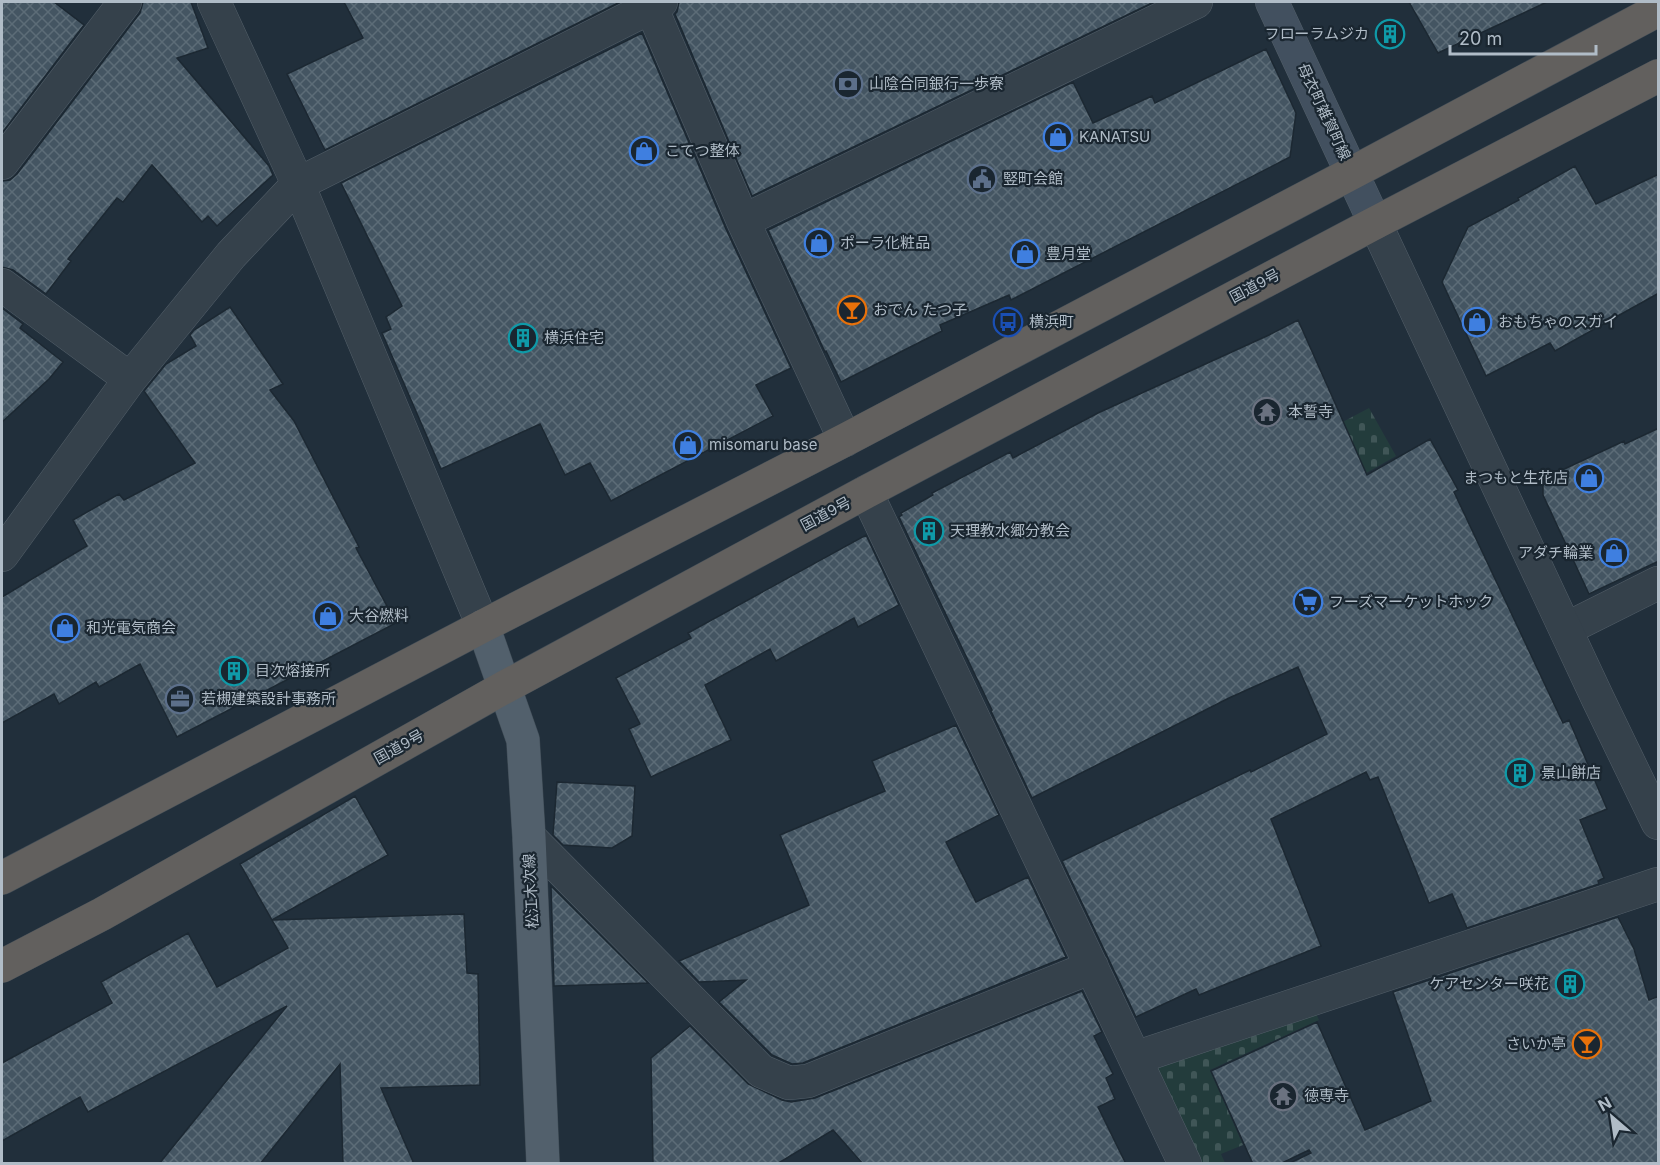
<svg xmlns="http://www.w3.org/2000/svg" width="1660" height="1165" font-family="Inter,'Noto Sans JP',sans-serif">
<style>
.cemetery{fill:url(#cemetery-stones)}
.building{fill:url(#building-cross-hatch);stroke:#1c2832;stroke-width:1.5}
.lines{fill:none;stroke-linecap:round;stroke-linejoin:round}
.minor-casing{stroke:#535f69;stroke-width:34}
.tertiary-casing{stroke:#535f69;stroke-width:34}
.secondary-casing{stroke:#535f69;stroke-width:34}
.primary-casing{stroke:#3e4a54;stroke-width:34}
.trunk-casing{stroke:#404c56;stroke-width:34}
.minor{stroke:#35414b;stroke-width:33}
.tertiary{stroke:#35414b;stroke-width:33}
.secondary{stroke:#42505f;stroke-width:33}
.primary{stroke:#52606c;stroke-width:33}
.trunk{stroke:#62605e;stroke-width:33}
.labels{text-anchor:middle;stroke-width:4.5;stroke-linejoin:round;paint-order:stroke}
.poi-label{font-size:15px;fill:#b0bcc7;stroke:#1a2630;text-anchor:start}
.street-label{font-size:15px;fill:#b0bcc7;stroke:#1a2630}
</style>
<defs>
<pattern id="cemetery-stones" width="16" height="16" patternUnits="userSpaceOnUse" patternTransform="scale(1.5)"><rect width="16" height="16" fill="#233c3c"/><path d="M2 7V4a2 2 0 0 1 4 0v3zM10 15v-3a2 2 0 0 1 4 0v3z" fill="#405657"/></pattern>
<pattern id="building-cross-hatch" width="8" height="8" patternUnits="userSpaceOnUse" patternTransform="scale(1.5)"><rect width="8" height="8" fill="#445562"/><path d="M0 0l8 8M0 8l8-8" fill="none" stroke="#5c6c77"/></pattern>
</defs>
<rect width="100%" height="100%" fill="#212f3b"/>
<path class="cemetery" d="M1369 408 1396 456 1293 515 1335 426Z
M1312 1005 1319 1020 1210 1070 1243 1145 1221 1154 1225 1163H1201L1151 1061Z"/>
<path class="building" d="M2 2H54L84 25 2 133Z
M143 2H191L208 48 177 58 269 166 273 175 217 226 208 216 202 222 152 165 123 202 117 198 68 259 71 261 46 294 13 270 2 267V181L10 180 17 174 140 13Z
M344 2H620L325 150 287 74 363 38Z
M679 2H1154L752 196 675 14 677 12Z
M1409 2H1547L1438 53Z
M642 33 726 229 791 368 756 385 773 416 611 501 590 463 565 475 540 424 441 469 382 333 391 329 386 317 402 306 341 183Z
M1266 49 1296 113 1290 157 1011 300 1009 295 940 325 942 331 841 382 826 351 825 352 768 230 1073 82 1093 123 1152 96 1155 103Z
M1575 166 1596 204 1659 174V293L1555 351 1550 343 1486 376 1442 282 1468 227 1519 200 1518 198Z
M230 307 283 384 270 390 294 421 359 547 356 548 396 623 177 737 140 664 99 687 96 682 59 704 54 694 2 723V597L87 546 73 520 119 494 124 500 195 463 144 391 166 364 196 346 190 335 194 330Z
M2 308 23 324 20 328 63 362 49 379 2 422Z
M1298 320 1367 475 1430 439 1458 490 1454 492 1563 723 1569 720 1607 809 1580 820 1604 878 1598 881 1599 884 1467 928 1452 894 1429 903 1378 777 1370 780 1366 772 1271 819 1321 946 1199 995 1196 989 1136 1017 1062 861 1250 770 1251 772 1327 734 1298 667 1229 698 1032 798 991 711 992 710 899 517 902 515 901 513 933 495 932 493 1010 452 1013 458 1098 413 1269 335Z
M1659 428V561L1589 594 1543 495V479L1624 441 1625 444Z
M866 535 899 605 858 627 854 618 776 661 770 649 705 685 731 740 651 777 629 729 640 724 616 678 691 638 688 633Z
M956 725 999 815 946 842 976 902 1028 877 1066 957 803 1063 792 1064 772 1055 719 1002 746 980 699 982 679 961 809 905 780 835 885 791 872 761Z
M557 782 635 786 632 836 612 848 563 845 553 835Z
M355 796 388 855 272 920 240 864Z
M551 886 648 983 554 986Z
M464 914 467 973 478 974 480 1085 381 1088 414 1164H343L340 1064 260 1164H159L287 1006 88 1112 80 1097 2 1141V1063L112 1003 101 982 188 933 217 987 288 948 272 920Z
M1618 917 1634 949 1649 1000 1659 996V1164H1288L1311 1153 1309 1150 1280 1164H1253L1211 1071 1317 1022 1365 1130 1431 1101 1393 992Z
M1082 991 1102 1032 1094 1036 1113 1074 1106 1078 1115 1099 1098 1107 1126 1164H863L833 1130 777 1164H653L651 1058 690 1026 748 1084 782 1100 791 1102 815 1098Z"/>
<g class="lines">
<g class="minor-casing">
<path id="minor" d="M214 2 298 184 483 626
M649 2 743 221 845 440
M2 163 125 2
M743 221 1196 2
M2 285 130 379
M866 492 1185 1164
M2 555 130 379 231 255 298 184 661 2
M1566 629 1658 583
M529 837 761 1071 789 1083 808 1081 1092 967
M1135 1058 1658 884"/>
</g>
<g class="tertiary-casing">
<path id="tertiary" d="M1375 223 1598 699 1658 823"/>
</g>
<g class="secondary-casing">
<path id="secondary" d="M1272 2 1375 223"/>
</g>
<g class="primary-casing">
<path id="primary" d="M483 626 523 740 529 837 543 1164"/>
</g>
<g class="trunk-casing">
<path id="trunk" d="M2 878 483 626 845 440 1352 173 1658 10
M2 966 102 914 505 687 866 492 1375 223 1658 76"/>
</g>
<use href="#minor" class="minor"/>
<use href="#tertiary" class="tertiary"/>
<use href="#secondary" class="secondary"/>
<use href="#primary" class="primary"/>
<use href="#trunk" class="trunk"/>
</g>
<defs>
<g id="building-ring" transform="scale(1.5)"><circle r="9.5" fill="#1a2630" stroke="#0f9aa8" stroke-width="1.5"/><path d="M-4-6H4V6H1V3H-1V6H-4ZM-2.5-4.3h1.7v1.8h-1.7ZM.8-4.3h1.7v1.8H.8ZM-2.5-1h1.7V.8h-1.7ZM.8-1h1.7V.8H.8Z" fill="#0f9aa8"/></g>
<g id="bank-ring" transform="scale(1.5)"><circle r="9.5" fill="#1a2630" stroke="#5c6f8a" stroke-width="1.5"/><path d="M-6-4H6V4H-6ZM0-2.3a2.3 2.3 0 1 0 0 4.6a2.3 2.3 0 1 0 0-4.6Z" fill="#5c6f8a"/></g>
<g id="shop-ring" transform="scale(1.5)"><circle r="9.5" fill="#1a2630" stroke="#3f7fe0" stroke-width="1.5"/><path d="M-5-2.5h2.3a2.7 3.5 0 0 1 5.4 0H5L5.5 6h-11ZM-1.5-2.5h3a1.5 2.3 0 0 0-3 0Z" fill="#3f7fe0"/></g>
<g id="civic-ring" transform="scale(1.5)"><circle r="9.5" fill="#1a2630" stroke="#5c6f8a" stroke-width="1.5"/><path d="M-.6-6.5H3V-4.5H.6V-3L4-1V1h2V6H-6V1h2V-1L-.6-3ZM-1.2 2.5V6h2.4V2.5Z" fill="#5c6f8a"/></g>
<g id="bar-ring" transform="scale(1.5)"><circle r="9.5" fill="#1a2630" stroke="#e8710a" stroke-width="1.5"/><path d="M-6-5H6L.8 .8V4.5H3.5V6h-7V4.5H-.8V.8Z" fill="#e8710a"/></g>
<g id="bus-ring" transform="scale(1.5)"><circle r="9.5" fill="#1a2630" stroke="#1a4fb4" stroke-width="1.5"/><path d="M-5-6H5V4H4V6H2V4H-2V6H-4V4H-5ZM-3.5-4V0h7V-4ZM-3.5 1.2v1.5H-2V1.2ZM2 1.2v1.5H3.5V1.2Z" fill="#1a4fb4"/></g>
<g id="temple-ring" transform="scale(1.5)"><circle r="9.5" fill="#1a2630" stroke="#6b7280" stroke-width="1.5"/><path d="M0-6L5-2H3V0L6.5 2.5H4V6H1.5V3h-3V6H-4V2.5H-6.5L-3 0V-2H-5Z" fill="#6b7280"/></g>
<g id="supermarket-ring" transform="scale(1.5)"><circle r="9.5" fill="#1a2630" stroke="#3f7fe0" stroke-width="1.5"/><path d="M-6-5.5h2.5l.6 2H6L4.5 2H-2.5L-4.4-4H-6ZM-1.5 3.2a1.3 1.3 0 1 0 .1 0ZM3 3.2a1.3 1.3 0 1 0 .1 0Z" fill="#3f7fe0"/></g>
<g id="office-ring" transform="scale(1.5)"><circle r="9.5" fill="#1a2630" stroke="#5c6f8a" stroke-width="1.5"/><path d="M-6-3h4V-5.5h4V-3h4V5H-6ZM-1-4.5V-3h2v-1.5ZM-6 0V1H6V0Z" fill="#5c6f8a"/></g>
</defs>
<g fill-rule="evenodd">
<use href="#building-ring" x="1390" y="34"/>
<use href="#bank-ring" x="848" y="84"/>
<use href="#shop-ring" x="1058" y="137"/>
<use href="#shop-ring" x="644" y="151"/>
<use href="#civic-ring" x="982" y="179"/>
<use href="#shop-ring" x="819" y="243"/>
<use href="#shop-ring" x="1025" y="254"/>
<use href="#bar-ring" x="852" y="310"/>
<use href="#bus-ring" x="1008" y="322"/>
<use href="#shop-ring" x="1477" y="322"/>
<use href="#building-ring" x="523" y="338"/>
<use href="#temple-ring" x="1267" y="412"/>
<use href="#shop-ring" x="688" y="445"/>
<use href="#shop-ring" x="1589" y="478"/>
<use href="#building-ring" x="929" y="531"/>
<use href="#shop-ring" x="1614" y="553"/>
<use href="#supermarket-ring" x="1308" y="602"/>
<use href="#shop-ring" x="328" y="616"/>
<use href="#shop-ring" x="65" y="628"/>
<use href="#building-ring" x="234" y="671"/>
<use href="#office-ring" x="180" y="699"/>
<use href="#building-ring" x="1520" y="773"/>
<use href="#building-ring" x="1570" y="984"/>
<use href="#bar-ring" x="1587" y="1044"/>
<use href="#temple-ring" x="1283" y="1096"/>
</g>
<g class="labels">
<g class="poi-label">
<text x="1369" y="39" text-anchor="end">フローラムジカ</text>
<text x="869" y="89">山陰合同銀行一歩寮</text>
<text x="1079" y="142">KANATSU</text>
<text x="665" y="156">こてつ整体</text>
<text x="1003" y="184">竪町会館</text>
<text x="840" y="248">ポーラ化粧品</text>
<text x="1046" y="259">豊月堂</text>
<text x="873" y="315">おでん たつ子</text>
<text x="1029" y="327">横浜町</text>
<text x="1498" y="327">おもちゃのスガイ</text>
<text x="544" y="343">横浜住宅</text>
<text x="1288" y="417">本誓寺</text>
<text x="709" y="450">misomaru base</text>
<text x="1568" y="483" text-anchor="end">まつもと生花店</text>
<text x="950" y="536">天理教水郷分教会</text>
<text x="1593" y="558" text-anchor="end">アダチ輪業</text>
<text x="1329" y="607">フーズマーケットホック</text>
<text x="349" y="621">大谷燃料</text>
<text x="86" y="633">和光電気商会</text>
<text x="255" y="676">目次熔接所</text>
<text x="201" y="704">若槻建築設計事務所</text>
<text x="1541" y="778">景山餅店</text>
<text x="1549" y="989" text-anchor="end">ケアセンター咲花</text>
<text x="1566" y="1049" text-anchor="end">さいか亭</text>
<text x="1304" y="1101">徳専寺</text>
</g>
<g class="street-label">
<text transform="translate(1324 112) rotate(65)" y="5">母衣町雑賀町線</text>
<text transform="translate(1255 286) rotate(-28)" y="5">国道9号</text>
<text transform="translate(826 514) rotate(-28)" y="5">国道9号</text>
<text transform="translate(399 747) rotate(-29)" y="5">国道9号</text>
<text transform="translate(531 891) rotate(-93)" y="5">松江木次線</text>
</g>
</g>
<rect width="1660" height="1165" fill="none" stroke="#b0bcc7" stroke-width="6"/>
<g transform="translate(1612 1117) rotate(331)" stroke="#1a2630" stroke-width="4.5" paint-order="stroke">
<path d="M0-4.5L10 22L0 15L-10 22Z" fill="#b0bcc7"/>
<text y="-9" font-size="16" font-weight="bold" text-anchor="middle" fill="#b0bcc7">N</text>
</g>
<path d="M1450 45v9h146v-9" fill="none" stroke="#b0bcc7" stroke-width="3"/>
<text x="1459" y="45" font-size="18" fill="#b0bcc7" stroke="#1a2630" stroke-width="4.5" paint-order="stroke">20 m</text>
</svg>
